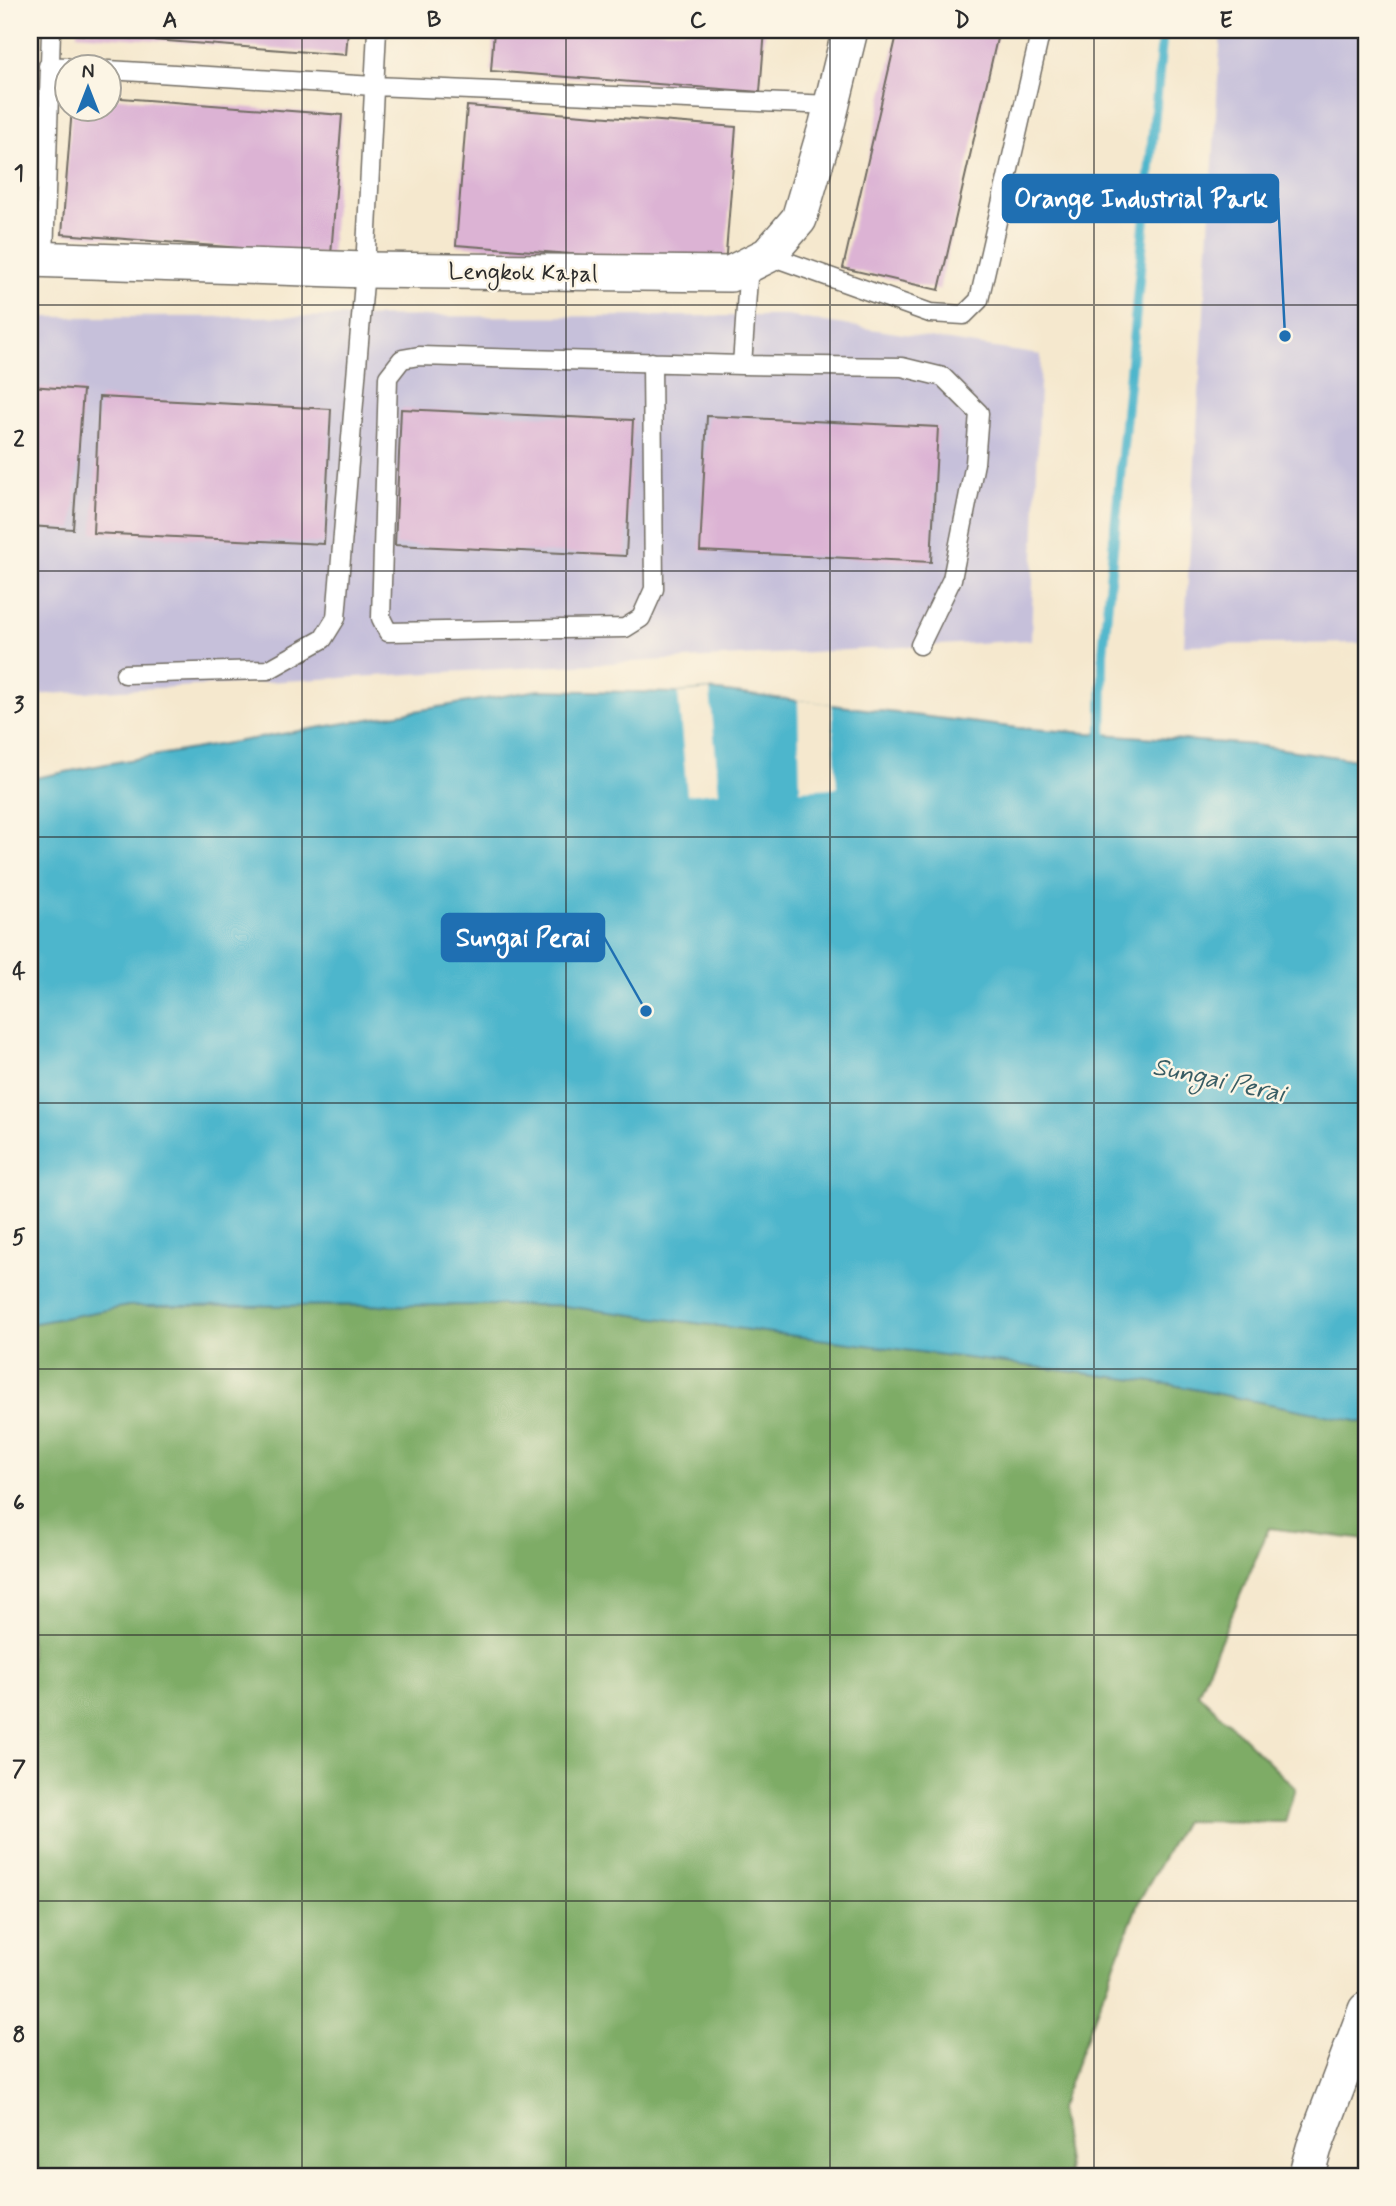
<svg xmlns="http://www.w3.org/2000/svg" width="1396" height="2206" font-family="Mynerve,sans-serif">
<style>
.industrial{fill:#c6c0da}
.forest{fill:#7eac66;stroke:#546c48;stroke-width:2}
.water{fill:#4eb6cc;stroke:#3c707c;stroke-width:2}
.pier{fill:#f5e8ce}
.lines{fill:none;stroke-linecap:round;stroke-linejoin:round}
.stream{stroke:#4eb6cc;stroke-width:10}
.building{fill:#dcb3d4}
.lane-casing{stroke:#726d64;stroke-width:21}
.street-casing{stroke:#726d64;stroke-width:38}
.lane{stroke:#fff;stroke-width:18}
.street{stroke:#fff;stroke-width:35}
.grid{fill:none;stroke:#2b2b2b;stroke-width:2;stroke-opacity:0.55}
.labels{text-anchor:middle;stroke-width:5;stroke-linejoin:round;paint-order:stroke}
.street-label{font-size:24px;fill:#2b2b2b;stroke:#fcf5e5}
.water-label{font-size:26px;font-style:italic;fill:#375c63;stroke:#fcf5e5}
.leader{fill:none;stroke:#1f6fb2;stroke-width:2.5}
.callout-dot{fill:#1f6fb2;stroke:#fcf5e5;stroke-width:2.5}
.callout{fill:#1f6fb2;stroke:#1f6fb2;stroke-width:2.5}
.callout-label{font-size:26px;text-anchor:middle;font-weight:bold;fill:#fff}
.neatline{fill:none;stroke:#2b2b2b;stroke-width:2.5}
.grid-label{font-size:23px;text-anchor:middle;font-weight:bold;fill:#2b2b2b}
</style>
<rect width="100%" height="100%" fill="#fcf5e5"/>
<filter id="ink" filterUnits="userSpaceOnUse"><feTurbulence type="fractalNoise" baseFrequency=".0143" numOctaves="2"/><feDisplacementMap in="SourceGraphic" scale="14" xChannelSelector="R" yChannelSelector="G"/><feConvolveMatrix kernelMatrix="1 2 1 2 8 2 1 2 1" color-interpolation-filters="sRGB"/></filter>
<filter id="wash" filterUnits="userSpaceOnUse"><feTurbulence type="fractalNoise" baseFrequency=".00686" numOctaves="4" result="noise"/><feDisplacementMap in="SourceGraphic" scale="28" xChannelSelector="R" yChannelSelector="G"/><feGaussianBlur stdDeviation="1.57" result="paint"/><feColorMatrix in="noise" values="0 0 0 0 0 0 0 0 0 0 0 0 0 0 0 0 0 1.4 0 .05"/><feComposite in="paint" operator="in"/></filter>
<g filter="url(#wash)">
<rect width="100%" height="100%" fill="#f5e8ce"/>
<path class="industrial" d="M1221 30H1366V643L1184 645Z
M786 316 1041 355 1031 640 30 695V317Z"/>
<path class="forest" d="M556 1305 1168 1384 1366 1423V1540L1269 1528 1198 1693 1295 1788 1285 1822 1184 1821 1139 1901 1059 2109 1069 2176H30V1324L128 1306Z"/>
<path class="water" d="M538 690 678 693 710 690 1018 728 1254 745 1366 761V1423L1168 1384 556 1305 128 1306 30 1324V779L106 764Z"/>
<path class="pier" d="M710 690 719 792 687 795 678 693Z
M798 700 832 704 837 788 800 790Z"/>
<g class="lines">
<path class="stream" d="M1102 745 1103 653 1163 30"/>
</g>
<g id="blocks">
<path class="building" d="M77 30H348L346 55 77 34Z
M494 30H765L760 92 491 71Z
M898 30H999L939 290 843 268Z
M108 97 342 115 331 255 62 234 72 108H108Z
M467 106 736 127 725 266 456 245Z
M30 386 83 390 73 529 30 526Z
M99 397 331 409 324 544 93 533Z
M401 409 633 420 626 556 395 545Z
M707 416 938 427 931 562 700 551Z"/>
</g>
</g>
<g filter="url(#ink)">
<use href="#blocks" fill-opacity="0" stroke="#726d64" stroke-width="2"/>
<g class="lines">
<g class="lane-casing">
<path id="lane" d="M48 66 66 67
M108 70 374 86 832 105
M768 255 930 313 964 315 979 300 1041 30
M44 259 51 30
M652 362 654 589 641 618 625 628 388 632 381 618 388 377 402 359 419 356 742 365 749 264
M742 365 902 367 943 377 979 413 975 463 952 579 920 645
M125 674 268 670 323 639 336 618 365 270 377 30"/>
</g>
<g class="street-casing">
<path id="street" d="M30 259 365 270 730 274 768 255 799 219 827 124 850 30
M1306 2176 1314 2148 1366 2010"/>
</g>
<use href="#lane" class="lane"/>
<use href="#street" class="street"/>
</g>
</g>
<path class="grid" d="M302 30V2176M566 30V2176M830 30V2176M1094 30V2176M30 305H1366M30 571H1366M30 837H1366M30 1103H1366M30 1369H1366M30 1635H1366M30 1901H1366"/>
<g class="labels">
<g class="street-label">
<text transform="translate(523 272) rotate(1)" y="8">Lengkok Kapal</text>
</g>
<g class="water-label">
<text transform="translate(1219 1079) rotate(12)" y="9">Sungai Perai</text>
</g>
</g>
<path class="leader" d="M1285 336L1278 198M646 1011L604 937"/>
<g class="callout-dot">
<circle cx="1285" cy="336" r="7"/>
<circle cx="646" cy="1011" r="7"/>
</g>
<g class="callout">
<rect x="1003" y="175" width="275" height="47" rx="7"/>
<rect x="442" y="914" width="162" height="47" rx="7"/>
</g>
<g class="callout-label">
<text x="1141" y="207">Orange Industrial Park</text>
<text x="523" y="946">Sungai Perai</text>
</g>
<rect width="1396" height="2206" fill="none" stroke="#fcf5e5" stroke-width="77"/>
<g transform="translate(88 88)"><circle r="33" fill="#fcf5e5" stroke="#a8a49b" stroke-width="2"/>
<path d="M0-5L12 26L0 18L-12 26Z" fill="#1f6fb2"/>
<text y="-10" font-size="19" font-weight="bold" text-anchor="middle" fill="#2b2b2b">N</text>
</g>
<rect x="38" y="38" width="1320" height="2130" class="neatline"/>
<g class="grid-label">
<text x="170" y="27">A</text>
<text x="434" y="27">B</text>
<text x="698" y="27">C</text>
<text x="962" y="27">D</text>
<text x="1226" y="27">E</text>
<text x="19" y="180">1</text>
<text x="19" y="446">2</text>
<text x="19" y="712">3</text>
<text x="19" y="978">4</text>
<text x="19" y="1244">5</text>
<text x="19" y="1510">6</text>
<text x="19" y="1776">7</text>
<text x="19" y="2042">8</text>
</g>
</svg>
